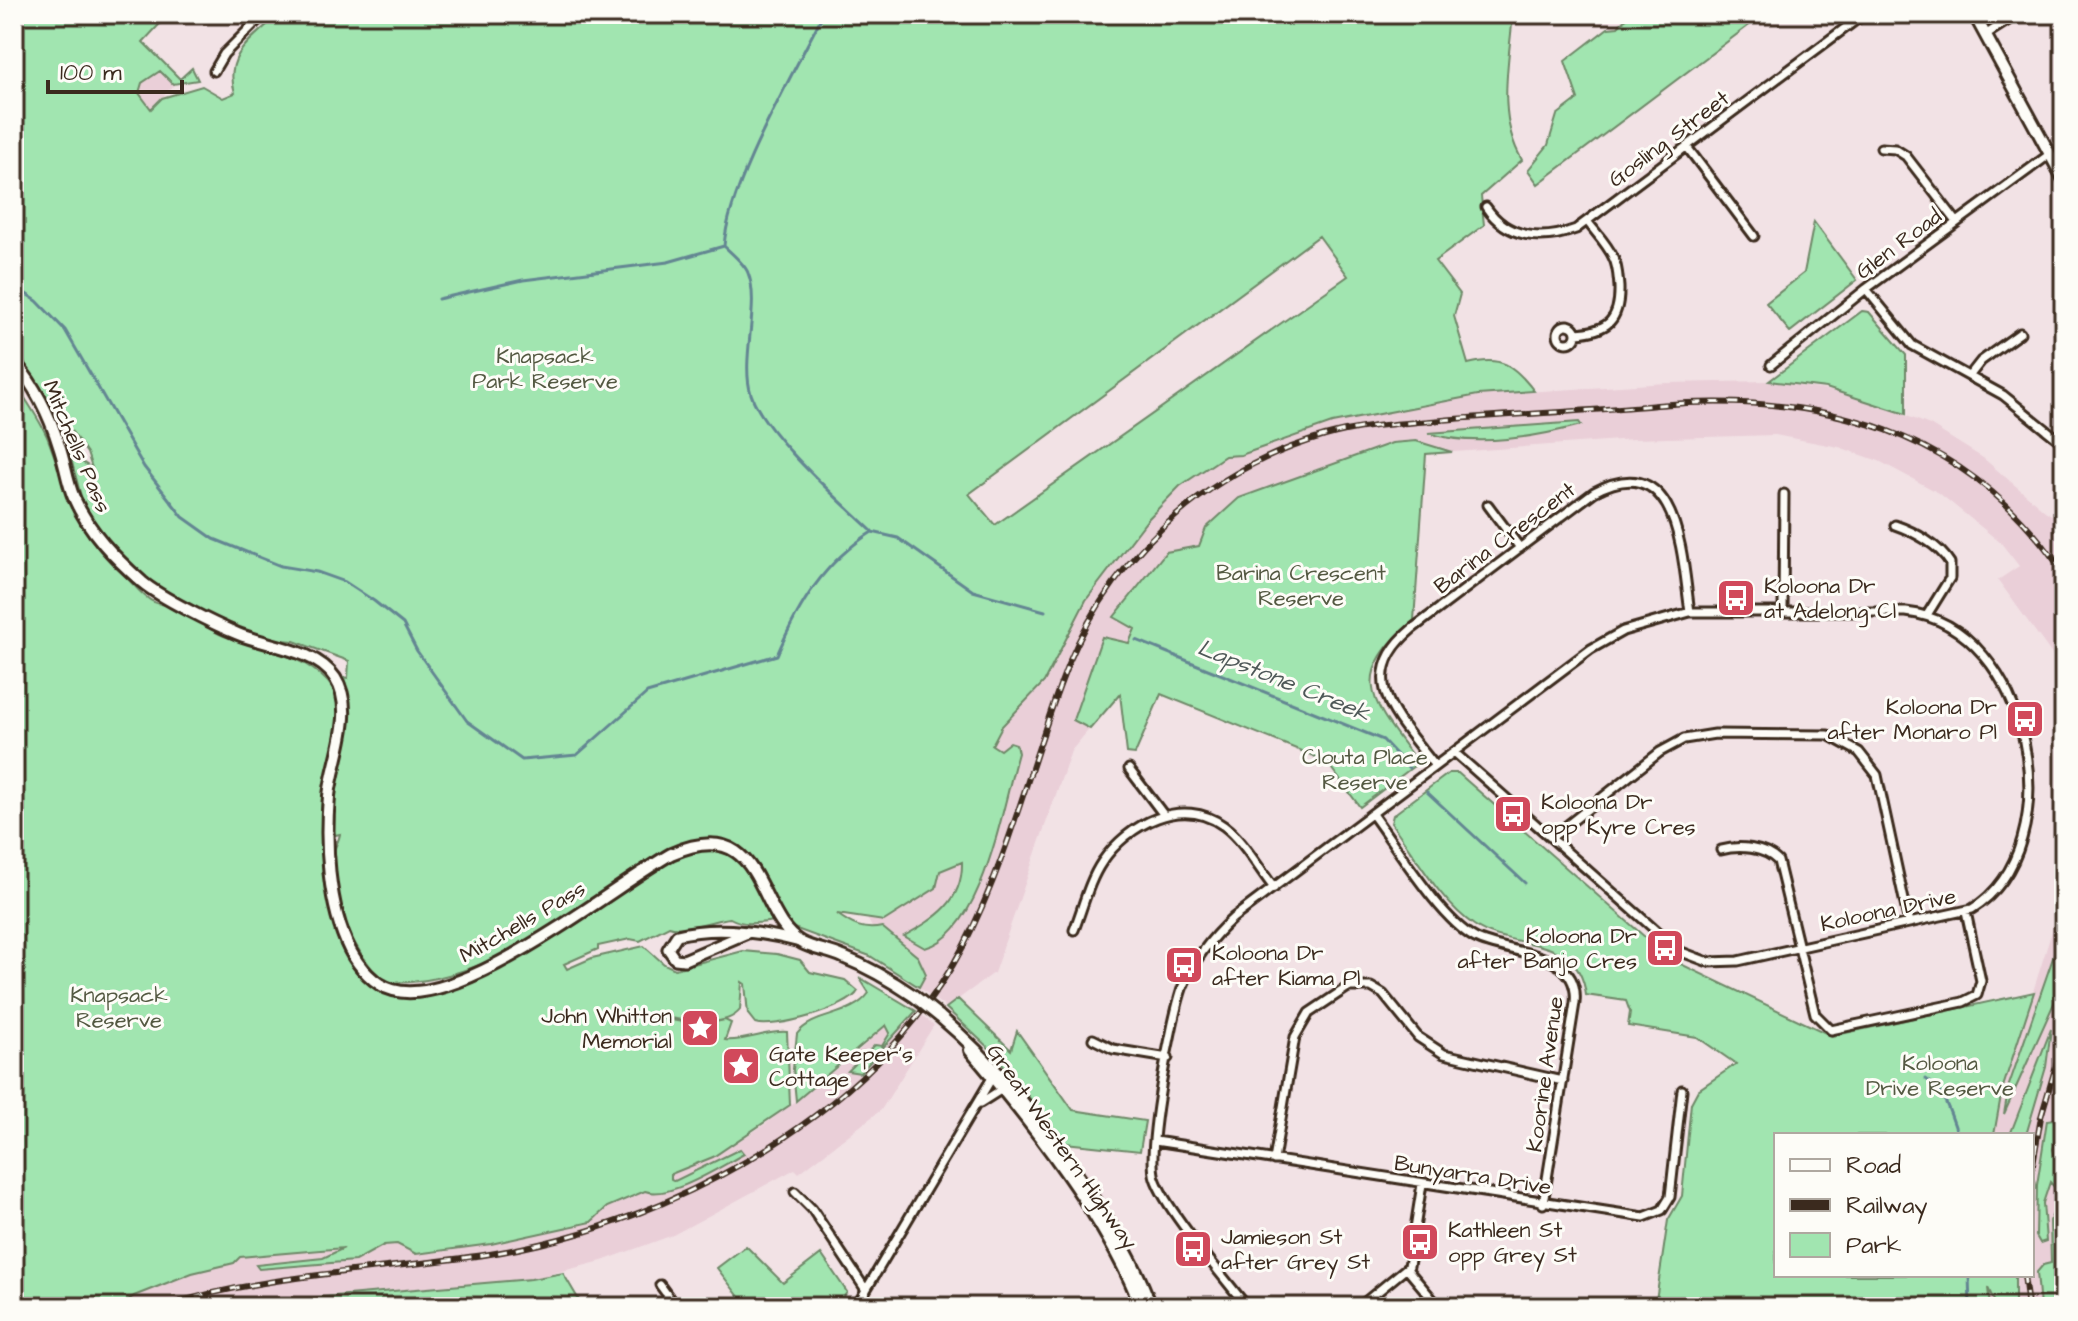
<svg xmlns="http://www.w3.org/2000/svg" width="2078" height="1321" font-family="'Architects Daughter',sans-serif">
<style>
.built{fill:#eacfd8}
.green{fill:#a1e5b0;stroke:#6e8867;stroke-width:2;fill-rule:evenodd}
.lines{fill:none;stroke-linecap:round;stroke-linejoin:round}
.stream{stroke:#648692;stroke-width:3}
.minor-casing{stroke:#3b2a1e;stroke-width:13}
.tertiary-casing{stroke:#3b2a1e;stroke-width:15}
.secondary-casing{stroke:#3b2a1e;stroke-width:16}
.minor{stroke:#fdfcf7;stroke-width:7}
.tertiary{stroke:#fdfcf7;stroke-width:9}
.secondary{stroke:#fdfcf7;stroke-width:10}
.rail-casing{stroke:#3b2a1e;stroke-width:6}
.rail{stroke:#fdfcf7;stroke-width:3;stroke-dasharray:9;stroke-linecap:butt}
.secondary-bridge-casing{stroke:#3b2a1e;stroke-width:16;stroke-linecap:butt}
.secondary-bridge{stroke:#fdfcf7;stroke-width:10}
.labels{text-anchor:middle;stroke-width:6;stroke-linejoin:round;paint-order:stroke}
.street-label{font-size:22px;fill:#3b2a1e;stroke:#fdfcf7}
.park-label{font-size:22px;fill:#545942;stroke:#fdfcf7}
.poi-label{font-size:22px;fill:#3b2a1e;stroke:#fdfcf7;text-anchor:start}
.water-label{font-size:24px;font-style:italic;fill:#4f5858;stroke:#fdfcf7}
</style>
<rect width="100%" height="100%" fill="#f2e2e5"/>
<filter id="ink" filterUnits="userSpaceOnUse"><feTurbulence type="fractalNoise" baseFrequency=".0125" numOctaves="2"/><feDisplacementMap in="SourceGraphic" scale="16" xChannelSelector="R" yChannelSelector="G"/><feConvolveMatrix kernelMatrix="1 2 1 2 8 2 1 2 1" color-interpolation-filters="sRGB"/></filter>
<g filter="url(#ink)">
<path class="built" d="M160 71 175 84 151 109 139 93 142 83Z
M1768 381 1850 394 1930 425 1983 458 2045 511 2064 523V671L1998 580 2019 566 2001 543 1939 493 1879 461 1839 447 1775 435 1634 439 1426 454 1156 649 1071 751 994 973 946 1008 919 987 926 974 877 936 865 915 1031 639 1168 490 1250 438 1447 397 1667 383Z
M2064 893V1307H1990L1986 1275H2032V1135H1994L2002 1090Z
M908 1004 934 1025 881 1110 799 1173 795 1169 673 1235 602 1261 531 1279 267 1302 252 1307H102L243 1252 390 1245 485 1233 670 1175 713 1157 764 1125 854 1055Z"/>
<path class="green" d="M14 14H169L143 42 180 79 192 68 198 80 173 84 160 71 142 83 139 93 151 109 162 98 202 86 223 98 235 93C223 54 253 39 279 14H1513C1509 63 1496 115 1522 160L1481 196 1484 225 1435 261 1460 294 1454 316 1468 364C1501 355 1514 365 1534 391L1478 395 1332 423 1241 455 1225 456 1180 486 1148 519 1086 600 1044 682 1002 726 992 745 1000 750 1010 742 1016 744 1018 753C1003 804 983 934 925 948L904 936C936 918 963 902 962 862L940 871 936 888 884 921 837 914C852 925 863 931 882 927L918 957 926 974 919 987 870 956 791 927 781 910 770 911 775 921C759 923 744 926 730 918 716 919 683 932 669 926L640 941 630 939 598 946V949L564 964 567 969 592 958 644 946 664 964 675 969 743 951 777 954 800 960 810 972 845 980 858 991C850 1008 773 1030 755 1023L748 1014 745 984 742 982 740 1010C721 1034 664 1014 637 1014L645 1020 666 1019 699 1025 701 1029H705V1024L725 1020 731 1023 725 1040C745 1042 768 1030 787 1032L790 1105 713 1157 671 1174V1179L675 1181 740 1149 744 1154C721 1166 670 1200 645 1191L607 1207 591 1222 491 1244 416 1254 397 1244 384 1245 355 1261 259 1269 256 1265 323 1258 344 1248 240 1257 234 1263 192 1273 134 1296 118 1307H14V381C25 399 40 419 48 439 71 500 74 532 127 578 135 586 144 598 154 602 159 605 166 604 172 606 190 614 206 629 224 636 261 650 300 652 328 682 353 708 325 768 322 799 319 823 325 847 326 872 335 1031 427 1012 535 947 518 947 504 956 488 962 453 975 421 985 384 982 351 949 331 903 333 856 334 847 339 841 340 834L335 835C322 782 358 729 344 677L348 678 349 661 294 641 270 639 229 625 155 586 111 546 83 504 70 455 92 468 87 453 14 351ZM1319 236 1348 276 995 525 969 494Z
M1630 14H1764L1538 184 1528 170 1548 145 1557 115 1578 99 1565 61 1608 28 1618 27Z
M1814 222 1857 280 1790 332 1766 303 1804 273Z
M1862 311 1869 312 1906 355V414L1826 388 1769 381Z
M1579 422 1581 425C1533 438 1476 448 1428 433Z
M1416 441 1452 452 1426 454 1414 620C1348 677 1370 699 1415 759L1414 766 1360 807 1326 761 1161 694 1135 754 1127 753 1120 694 1090 729 1073 720 1102 637 1129 643 1135 629 1114 617 1166 552 1199 546 1206 528 1239 498 1392 443Z
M1449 773H1458L1670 959 1832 1036 2034 992 2002 1090 1994 1135H1776V1275H2015V1307H1997L1988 1288 1990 1307H1655L1668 1220 1682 1196 1691 1103 1698 1090 1736 1064 1697 1037 1628 1026 1630 1012 1626 1001 1586 995C1578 931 1513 952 1474 925 1440 902 1416 856 1391 823L1393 815Z
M2064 926V981L2004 1114 2009 1085Z
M859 977 916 1011 860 1073 848 1071 875 1045 882 1046 890 1033 886 1025 796 1101 793 1069 797 1034C814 1012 851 1018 869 993Z
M958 999 1011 1050 1017 1031 1073 1110 1145 1121 1140 1151 1065 1143 993 1052 946 1008Z
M2051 1029 2046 1067 2026 1135H2010Z
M2053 1119 2060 1128 2053 1149 2055 1157 2064 1133V1307H2040L2037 1272 2043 1265 2051 1263 2050 1221 2058 1201 2057 1190 2050 1182 2043 1203 2046 1241 2040 1243 2036 1236 2037 1185 2047 1120Z
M746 1246 783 1283 821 1254 847 1292 837 1307H747L717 1268Z
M563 1273 583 1307H252L267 1302 531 1279Z"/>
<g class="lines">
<path class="stream" d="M823 14C793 75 729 182 724 246 731 253 745 264 748 273 761 304 740 359 751 394 764 434 840 501 872 531
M14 286 37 301 65 330 144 467 183 517 214 539 281 566 317 572 345 582 374 601 403 624 417 651 467 721 522 760 577 755 647 693 777 655C799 604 824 562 872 532L898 538 973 591 1045 611
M438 299 523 280 668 262 724 246
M1136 640 1383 740 1409 768
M1427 792 1525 883
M1926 1079C1946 1092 1950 1114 1958 1135
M1969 1275 1970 1307"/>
<g class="minor-casing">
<path id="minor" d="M1985 35 2018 14
M214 71 224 54 264 14
M1687 147 1754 236
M1881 148 1895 149 1906 156 1957 222
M1486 207C1507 238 1541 242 1576 229L1864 14
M1866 289 1912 345 2003 395 2064 444
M1558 334a9 9 0 1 1 18 0a9 9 0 1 1-18 0Z
M1576 333C1608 331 1620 320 1619 287 1618 277 1618 266 1613 257 1607 244 1596 233 1587 221
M1771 365 1866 289 2050 154
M1970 375 1981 361 2020 333
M1488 505 1520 548
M1895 525C1915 532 1939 545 1950 563V578L1927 615
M1783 611 1784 494
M1435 766C1400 720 1352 679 1412 629L1594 492C1681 446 1682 561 1690 612
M1129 769 1163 814
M1372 814C1397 847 1440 919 1475 938 1508 955 1581 949 1575 1003L1543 1204
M1551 838 1660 752 1684 739 1715 734 1828 735 1859 752 1877 775 1909 923
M1721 850C1739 845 1764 847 1778 861L1815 1014 1831 1030 1963 1002 1977 995 1981 981 1966 912
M1074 930C1083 907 1089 881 1102 862 1128 824 1182 795 1224 826 1244 841 1258 868 1274 888
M1093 1039 1113 1049 1168 1058
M980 1103 1002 1089
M1155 1141 1644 1217 1662 1210 1670 1197 1682 1090
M1274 1160 1295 1037 1309 1013 1348 987H1371L1383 994 1418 1037 1444 1054 1563 1081
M795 1192 812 1209 866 1290
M1407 1269 1439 1307
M660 1285 676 1307
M856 1307 993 1076
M1247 1307C1224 1277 1165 1209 1155 1178 1146 1152 1172 1015 1183 986 1194 960 1212 937 1233 918L1591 649 1623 631 1690 612H1906C2032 626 2073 847 1972 909L1738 961 1708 962 1679 951 1454 752
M1359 1307 1409 1266 1422 1184"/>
</g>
<g class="tertiary-casing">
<path id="tertiary" d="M747 933 684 960 675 959 668 949 677 935C717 925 762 932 800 942"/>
</g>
<g class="secondary-casing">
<path id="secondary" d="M1974 14 2064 180
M14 361C34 385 50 416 59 446 65 463 67 482 74 498 89 532 115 558 142 582 161 598 214 624 238 634 267 646 316 649 335 678 357 712 333 759 329 796 325 844 328 906 350 950 359 967 374 985 393 990 461 1010 611 888 671 854 767 812 754 917 802 943 814 949 830 951 843 957 868 967 892 981 914 996
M939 1016C996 1064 1033 1113 1076 1173 1105 1216 1134 1258 1151 1307
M970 1050C1031 1122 1107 1218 1141 1307"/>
</g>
<use href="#minor" class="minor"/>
<use href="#tertiary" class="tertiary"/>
<use href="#secondary" class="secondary"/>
<g class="rail-casing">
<path id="rail" d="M2032 1170 2041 1117 2064 1038
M2024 1275 2028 1307
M161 1307C269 1273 380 1271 490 1254 606 1235 723 1185 816 1115 877 1069 929 1012 964 945 1006 863 1028 774 1059 688 1102 565 1199 472 1325 436 1359 426 1396 424 1431 421 1506 414 1582 412 1657 405 1822 392 1968 429 2064 574"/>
</g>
<use href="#rail" class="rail"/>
<g class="secondary-bridge-casing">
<path id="secondary-bridge" d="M914 996 939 1016"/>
</g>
<use href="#secondary-bridge" class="secondary-bridge"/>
</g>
</g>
<defs>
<g id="bus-square" transform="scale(2)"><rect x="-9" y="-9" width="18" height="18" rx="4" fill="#d1495b" stroke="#fdfcf7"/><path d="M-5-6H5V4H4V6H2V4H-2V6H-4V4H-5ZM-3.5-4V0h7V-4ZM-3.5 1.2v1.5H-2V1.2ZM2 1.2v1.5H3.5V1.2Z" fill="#fff"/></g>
<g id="sight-square" transform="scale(2)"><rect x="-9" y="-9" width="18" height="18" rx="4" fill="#d1495b" stroke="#fdfcf7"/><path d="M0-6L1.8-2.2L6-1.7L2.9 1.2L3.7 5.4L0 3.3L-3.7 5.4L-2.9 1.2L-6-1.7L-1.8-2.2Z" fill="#fff"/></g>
</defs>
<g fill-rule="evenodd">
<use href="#bus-square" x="1736" y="598"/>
<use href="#bus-square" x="2025" y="719"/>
<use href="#bus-square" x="1513" y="814"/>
<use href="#bus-square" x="1665" y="948"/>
<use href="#bus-square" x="1184" y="965"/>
<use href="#sight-square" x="700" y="1028"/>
<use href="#sight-square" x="741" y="1066"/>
<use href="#bus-square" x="1420" y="1242"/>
<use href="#bus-square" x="1193" y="1249"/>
</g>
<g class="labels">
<g class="street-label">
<text transform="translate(1668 138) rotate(-37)" y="8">Gosling Street</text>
<text transform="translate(1898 243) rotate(-37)" y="8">Glen Road</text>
<text transform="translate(78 446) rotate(67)" y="8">Mitchells Pass</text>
<text transform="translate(1504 537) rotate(-37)" y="8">Barina Crescent</text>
<text transform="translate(1888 909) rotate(-12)" y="8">Koloona Drive</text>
<text transform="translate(522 921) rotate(-30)" y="8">Mitchells Pass</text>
<text transform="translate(1544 1074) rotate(-82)" y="8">Koorine Avenue</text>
<text transform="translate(1063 1146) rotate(55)" y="8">Great Western Highway</text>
<text transform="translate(1473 1174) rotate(9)" y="8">Bunyarra Drive</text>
</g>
<g class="park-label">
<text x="545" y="363">Knapsack<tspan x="545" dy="25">Park Reserve</tspan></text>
<text x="1301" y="580">Barina Crescent<tspan x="1301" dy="25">Reserve</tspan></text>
<text x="1365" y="764">Clouta Place<tspan x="1365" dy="25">Reserve</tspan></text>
<text x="119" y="1002">Knapsack<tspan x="119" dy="25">Reserve</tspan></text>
<text x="1940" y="1070">Koloona<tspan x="1940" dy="25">Drive Reserve</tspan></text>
</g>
<g class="poi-label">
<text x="1764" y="593">Koloona Dr<tspan x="1764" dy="25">at Adelong Cl</tspan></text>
<text x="1997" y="714" text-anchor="end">Koloona Dr<tspan x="1997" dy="25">after Monaro Pl</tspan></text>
<text x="1541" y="809">Koloona Dr<tspan x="1541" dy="25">opp Kyre Cres</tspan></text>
<text x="1637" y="943" text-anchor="end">Koloona Dr<tspan x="1637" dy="25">after Banjo Cres</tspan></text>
<text x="1212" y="960">Koloona Dr<tspan x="1212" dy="25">after Kiama Pl</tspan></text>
<text x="672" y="1023" text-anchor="end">John Whitton<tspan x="672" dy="25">Memorial</tspan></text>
<text x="769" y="1061">Gate Keeper's<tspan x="769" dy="25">Cottage</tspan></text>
<text x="1448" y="1237">Kathleen St<tspan x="1448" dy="25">opp Grey St</tspan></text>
<text x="1221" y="1244">Jamieson St<tspan x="1221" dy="25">after Grey St</tspan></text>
</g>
<g class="water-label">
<text transform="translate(1284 680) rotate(22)" y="8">Lapstone Creek</text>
</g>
</g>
<rect width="2078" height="1321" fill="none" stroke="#fdfcf7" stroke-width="48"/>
<rect x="24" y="24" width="2030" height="1273" fill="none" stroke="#3b2a1e" stroke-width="3" filter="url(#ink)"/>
<rect x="1774" y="1133" width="260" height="144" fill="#fdfcf7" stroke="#afa8a0" stroke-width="2"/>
<rect x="1790" y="1159" width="40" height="12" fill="#fdfcf7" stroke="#afa8a0" stroke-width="2"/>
<text x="1846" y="1173" font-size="24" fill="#3b2a1e">Road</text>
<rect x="1790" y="1199" width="40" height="12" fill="#3b2a1e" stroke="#afa8a0" stroke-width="2"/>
<text x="1846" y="1213" font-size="24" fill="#3b2a1e">Railway</text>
<rect x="1790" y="1233" width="40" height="24" fill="#a1e5b0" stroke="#afa8a0" stroke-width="2"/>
<text x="1846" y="1253" font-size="24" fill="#3b2a1e">Park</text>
<path d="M48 80v12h134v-12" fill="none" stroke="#3b2a1e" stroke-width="4"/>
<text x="60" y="80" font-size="24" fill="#3b2a1e" stroke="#fdfcf7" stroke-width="6" paint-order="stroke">100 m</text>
</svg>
